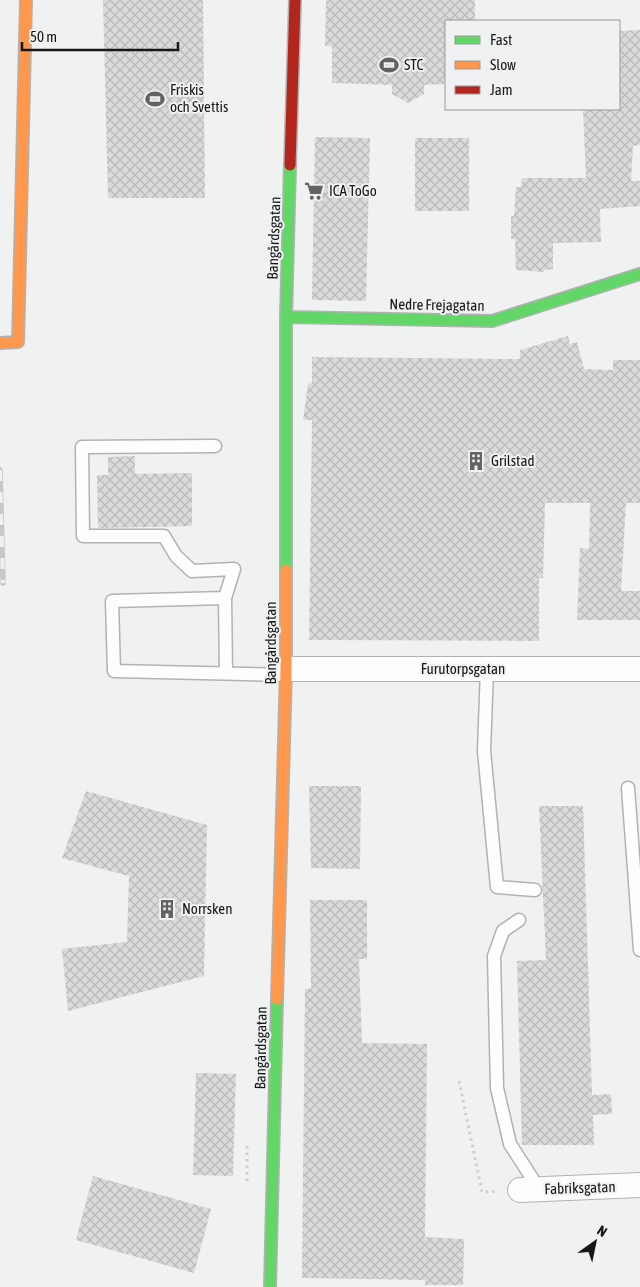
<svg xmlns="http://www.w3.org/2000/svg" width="640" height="1287" font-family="'Asap Condensed',sans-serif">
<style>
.building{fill:url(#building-cross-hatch)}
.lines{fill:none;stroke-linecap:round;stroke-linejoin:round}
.lane-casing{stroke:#b1b2b2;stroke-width:15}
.street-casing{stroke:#b1b2b2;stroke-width:26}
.fast-casing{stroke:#b1b2b2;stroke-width:14}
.slow-casing{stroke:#b1b2b2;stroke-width:14}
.jam-casing{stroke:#b1b2b2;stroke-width:14}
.path{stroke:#cecece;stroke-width:3;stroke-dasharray:2.5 4;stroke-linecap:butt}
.lane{stroke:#fdfdfd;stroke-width:12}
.street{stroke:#fdfdfd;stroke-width:24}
.fast{stroke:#63d668;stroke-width:11}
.slow{stroke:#ff974d;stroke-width:11}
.jam{stroke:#b3261e;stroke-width:11}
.rail-casing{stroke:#c8c8c9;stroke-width:5.5}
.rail{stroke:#eff1f2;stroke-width:4;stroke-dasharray:11;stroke-linecap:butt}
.labels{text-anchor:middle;stroke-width:4;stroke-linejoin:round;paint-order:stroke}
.poi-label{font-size:15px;fill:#161617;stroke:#eff1f2;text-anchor:start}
.street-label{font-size:15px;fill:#161617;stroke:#eff1f2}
</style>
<defs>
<pattern id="building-cross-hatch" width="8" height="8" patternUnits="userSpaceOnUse" patternTransform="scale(1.25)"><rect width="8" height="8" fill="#d9dada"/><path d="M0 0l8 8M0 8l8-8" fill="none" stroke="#bababa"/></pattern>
</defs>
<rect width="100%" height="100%" fill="#f0f1f1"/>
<path class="building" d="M103 0H203L205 198H108Z
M326 0H475V21H446V84L424 85V94L408 103 392 94V85L332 83V46H325Z
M640 30V145L633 146 631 181H640V206L600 209 601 242 553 243V269L544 270V272L516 270 515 239H511V216H514L516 187H521L522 178H586L583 109H619V31Z
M315 137 370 138 366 301 312 300Z
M415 138H469V211H415Z
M568 336 570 344 577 342 584 369 613 370V360H640V503H626L621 591H640V620H577L580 548 589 549 590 503H545L543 578H539V641L309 640 312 420H303L308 384 312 383V357L520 359V350Z
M135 456V474L192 473V526L98 528 97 475H108V457Z
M309 786H361L360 869 311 868Z
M86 791 207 825 204 976 68 1011 62 949 127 942 129 876 62 858Z
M539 806H583L592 1095 611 1094 612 1114 593 1115 594 1145H522L517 961 546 960Z
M310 900H367V959H359L362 1043 427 1044 425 1237 464 1239 463 1285H425V1280L302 1278 305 989H311Z
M196 1073 236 1074 233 1176 193 1175Z
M93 1176 211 1209 194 1273 76 1240Z"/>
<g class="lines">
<g class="lane-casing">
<path id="lane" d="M215 446 82 447 83 536H164L176 556 192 571 234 569 225 598 112 601 114 671 286 675
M225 598 226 673
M487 669 484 751 497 887 535 890
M628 788 640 950
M519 920 503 931 494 956 497 1088 510 1144 539 1189"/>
</g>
<g class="street-casing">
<path id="street" d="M286 669H640
M520 1190 640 1185"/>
</g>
<g class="fast-casing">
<path id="fast" d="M286 317 492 321 640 274
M286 570V317L290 165
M270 1287 277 999"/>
</g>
<g class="slow-casing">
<path id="slow" d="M0 343 18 342 26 0
M277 999 286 669V570"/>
</g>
<g class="jam-casing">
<path id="jam" d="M290 165 295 0"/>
</g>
<path class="path" d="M459 1081 482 1192 499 1191
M247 1181V1143"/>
<use href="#lane" class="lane"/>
<use href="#street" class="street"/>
<use href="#fast" class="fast"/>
<use href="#slow" class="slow"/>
<use href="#jam" class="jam"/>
<g class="rail-casing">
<path id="rail" d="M0 470 3 583"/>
</g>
<use href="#rail" class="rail"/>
</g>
<defs>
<g id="stadium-bare" transform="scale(1.5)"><path d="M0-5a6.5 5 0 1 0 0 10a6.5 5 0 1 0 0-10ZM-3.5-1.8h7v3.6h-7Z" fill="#626363" stroke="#eff1f2" stroke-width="2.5" paint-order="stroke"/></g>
<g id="supermarket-bare" transform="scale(1.5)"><path d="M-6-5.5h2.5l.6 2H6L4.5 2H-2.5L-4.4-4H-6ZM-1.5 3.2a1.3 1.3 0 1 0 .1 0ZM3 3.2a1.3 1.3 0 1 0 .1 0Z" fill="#626363" stroke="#eff1f2" stroke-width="2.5" paint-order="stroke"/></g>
<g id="building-bare" transform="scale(1.5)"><path d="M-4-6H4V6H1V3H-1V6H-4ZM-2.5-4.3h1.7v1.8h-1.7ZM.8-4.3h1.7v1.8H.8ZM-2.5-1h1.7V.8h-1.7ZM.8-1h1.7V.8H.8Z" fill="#626363" stroke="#eff1f2" stroke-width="2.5" paint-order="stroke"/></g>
</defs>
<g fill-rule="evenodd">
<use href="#stadium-bare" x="389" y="65"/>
<use href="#stadium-bare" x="155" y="99"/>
<use href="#supermarket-bare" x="314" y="191"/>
<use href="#building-bare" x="476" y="461"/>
<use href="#building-bare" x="167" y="909"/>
</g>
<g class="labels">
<g class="poi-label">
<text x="404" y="70">STC</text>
<text x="170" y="95">Friskis<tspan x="170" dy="17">och Svettis</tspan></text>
<text x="329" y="196">ICA ToGo</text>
<text x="491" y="466">Grilstad</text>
<text x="182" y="914">Norrsken</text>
</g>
<g class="street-label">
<text transform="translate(274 238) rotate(-88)" y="5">Bangårdsgatan</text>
<text transform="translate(437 305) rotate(1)" y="5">Nedre Frejagatan</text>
<text transform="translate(271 643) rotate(-90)" y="5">Bangårdsgatan</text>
<text x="463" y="674">Furutorpsgatan</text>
<text transform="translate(261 1048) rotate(-89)" y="5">Bangårdsgatan</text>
<text transform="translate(580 1188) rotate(-2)" y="5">Fabriksgatan</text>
</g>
</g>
<rect x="445" y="20" width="175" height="90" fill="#eff1f2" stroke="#98999a"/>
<rect x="455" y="36" width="25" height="8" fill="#63d668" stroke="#98999a"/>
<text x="490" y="45" font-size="15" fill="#161617">Fast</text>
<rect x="455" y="61" width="25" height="8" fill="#ff974d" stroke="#98999a"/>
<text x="490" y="70" font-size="15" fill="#161617">Slow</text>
<rect x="455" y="86" width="25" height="8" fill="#b3261e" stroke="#98999a"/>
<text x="490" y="95" font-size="15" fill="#161617">Jam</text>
<g transform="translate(595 1242) rotate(33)" stroke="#eff1f2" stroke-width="4" paint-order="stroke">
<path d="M0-4L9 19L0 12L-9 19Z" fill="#161617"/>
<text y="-8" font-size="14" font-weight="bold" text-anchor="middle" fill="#161617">N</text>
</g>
<path d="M22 42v8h156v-8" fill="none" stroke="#161617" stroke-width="2.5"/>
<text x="30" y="42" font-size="15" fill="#161617" stroke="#eff1f2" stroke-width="4" paint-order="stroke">50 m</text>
</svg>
